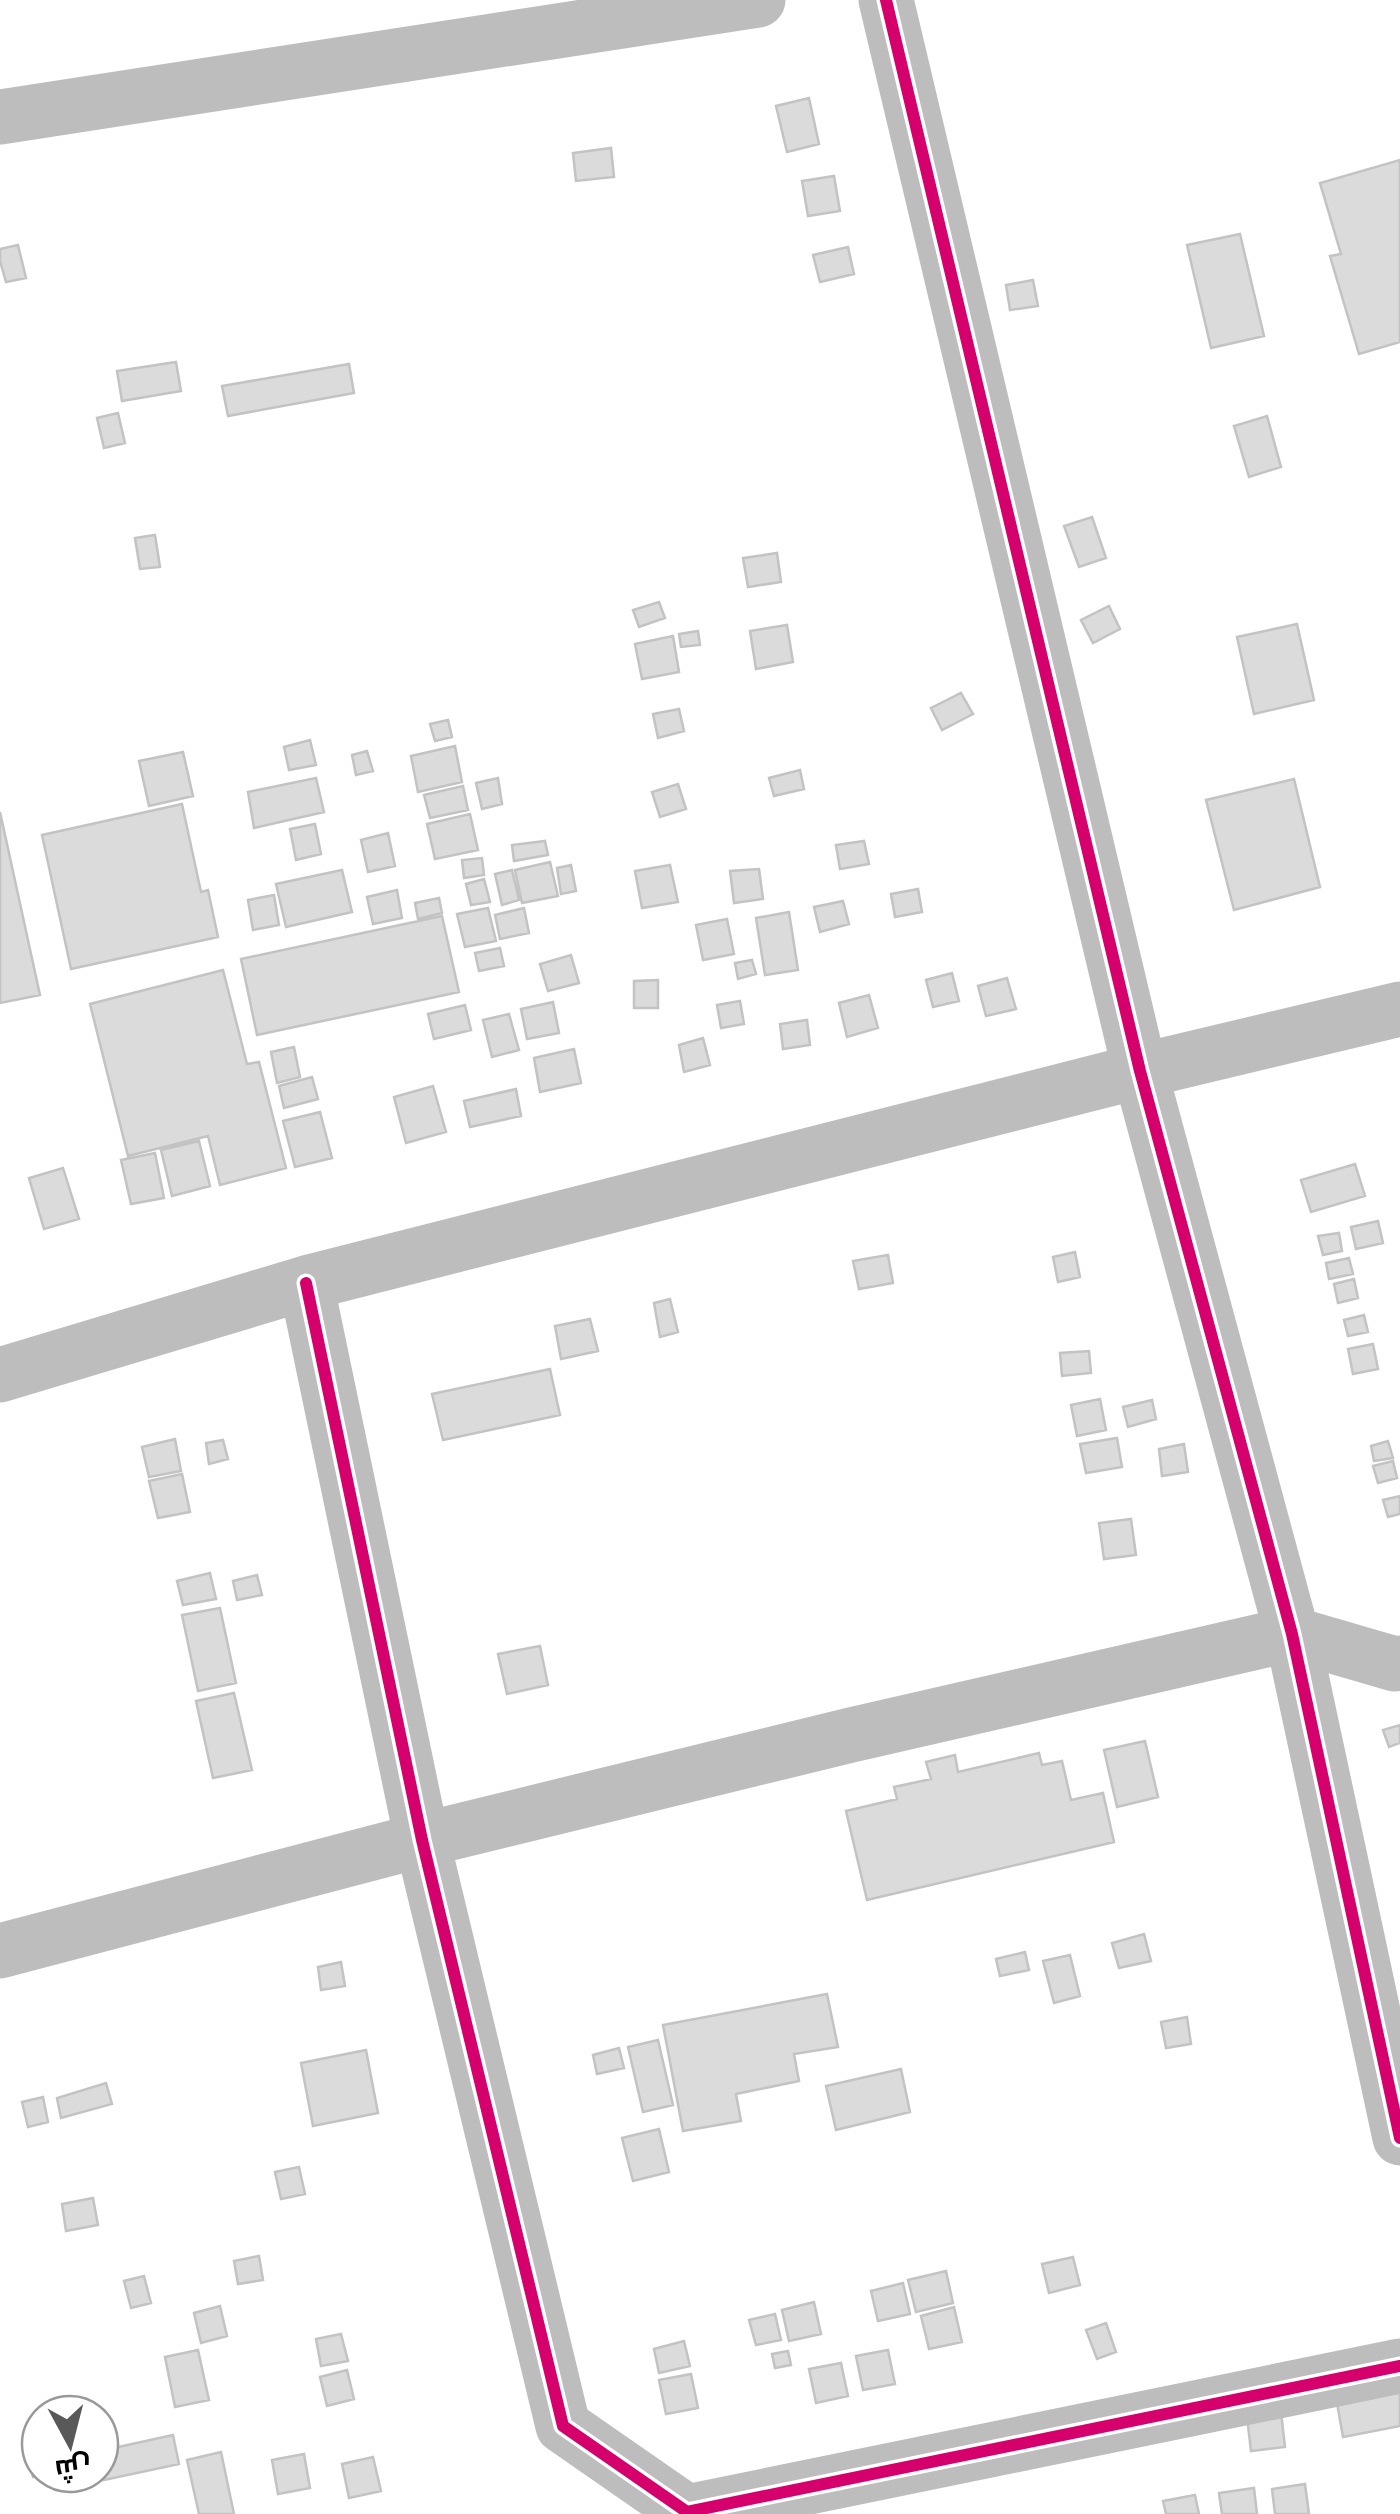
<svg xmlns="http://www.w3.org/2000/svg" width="1400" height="2514" font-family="'Exo 2',Cairo,sans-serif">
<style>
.building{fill:#dbdbdb;stroke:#c3c3c3;stroke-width:2.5}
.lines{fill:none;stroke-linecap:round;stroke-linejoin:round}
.minor{stroke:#bdbdbd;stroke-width:55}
.cycleway-casing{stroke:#fff;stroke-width:19}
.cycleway{stroke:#d6006c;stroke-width:12}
</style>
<rect width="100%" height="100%" fill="#fff"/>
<path class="building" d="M809 98 819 144 787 152 776 106Z
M611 148 614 177 576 181 573 153Z
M1400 160V342L1359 354 1330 256 1341 254 1320 183Z
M834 176 840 211 808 216 802 181Z
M1240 234 1264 336 1211 348 1187 245Z
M18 245 26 278 6 282 0 261V249Z
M848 247 854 274 820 282 813 255Z
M1033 280 1038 306 1010 310 1006 285Z
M176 362 181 391 122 401 117 371Z
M349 364 354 393 228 416 222 386Z
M118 413 125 443 104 448 97 418Z
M1267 416 1281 467 1249 477 1234 426Z
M1092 517 1106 558 1079 567 1064 526Z
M155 535 160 567 140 569 135 538Z
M777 553 781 582 748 587 743 558Z
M659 602 665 618 639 627 633 610Z
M1109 606 1120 629 1093 643 1081 620Z
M1297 624 1314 700 1254 714 1237 637Z
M787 625 793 662 756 669 750 631Z
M698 631 700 645 681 647 679 634Z
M673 636 679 672 642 679 635 644Z
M961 693 973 714 942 730 931 708Z
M679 709 684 731 658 738 653 714Z
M448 720 452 737 435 741 430 724Z
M310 740 316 765 289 770 284 747Z
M455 746 462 782 418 792 411 756Z
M367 751 373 771 356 775 352 755Z
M183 752 193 796 149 806 139 761Z
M800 770 804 789 774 796 769 778Z
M316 778 324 812 254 828 248 792Z
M498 778 502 804 482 809 476 783Z
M1294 779 1320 887 1234 910 1206 800Z
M678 784 686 809 660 817 652 792Z
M463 786 468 810 430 818 424 795Z
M182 804 201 892 208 890 218 937 71 969 42 835Z
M0 812 40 995 0 1003Z
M470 814 478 850 435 859 427 824Z
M315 824 321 854 296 860 290 829Z
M388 833 395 866 368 872 361 840Z
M545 841 548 855 514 861 512 845Z
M864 841 869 864 840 869 836 845Z
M482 858 484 875 464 878 462 860Z
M550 862 558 896 522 903 515 870Z
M571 865 576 891 561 894 557 868Z
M670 865 678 902 642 908 635 871Z
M759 869 763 899 734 903 730 871Z
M342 870 352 912 286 927 276 884Z
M512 870 519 900 502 905 495 874Z
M484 879 490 902 471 905 466 884Z
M918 889 922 912 895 917 891 894Z
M397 890 402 918 373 924 367 897Z
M274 895 279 925 253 930 248 900Z
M439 898 442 913 418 919 415 903Z
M843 901 849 924 820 932 814 907Z
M488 908 496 941 465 947 457 914Z
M524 908 529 933 500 939 495 915Z
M789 912 798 970 765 975 756 918Z
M442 916 459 992 257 1035 241 959Z
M727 919 734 954 703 960 696 925Z
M500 948 504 966 479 971 475 953Z
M571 955 579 983 548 991 540 964Z
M752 960 756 974 738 979 735 963Z
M223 970 247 1064 259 1062 286 1168 220 1185 208 1136 128 1156 90 1004Z
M952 973 959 1001 933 1007 926 980Z
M1007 978 1016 1009 986 1016 978 986Z
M658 980V1008H634V981Z
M869 995 878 1028 847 1037 839 1003Z
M740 1001 744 1024 721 1028 717 1005Z
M553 1002 559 1033 527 1039 521 1009Z
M465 1005 471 1030 434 1039 428 1014Z
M509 1014 519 1050 492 1057 483 1020Z
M807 1020 810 1045 783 1049 780 1024Z
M703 1038 710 1065 684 1072 679 1045Z
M294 1047 300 1077 277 1083 271 1052Z
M574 1049 581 1083 540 1092 534 1058Z
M312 1077 318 1099 284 1108 279 1086Z
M433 1086 446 1132 406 1143 394 1097Z
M516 1089 521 1116 470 1127 464 1101Z
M320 1112 332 1158 295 1167 283 1121Z
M199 1141 210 1186 172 1196 161 1150Z
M155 1153 164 1198 131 1204 121 1160Z
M1355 1164 1365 1196 1311 1212 1301 1180Z
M63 1168 79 1219 44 1229 29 1178Z
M1378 1221 1383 1243 1356 1249 1351 1227Z
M1339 1233 1342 1251 1323 1255 1318 1236Z
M1075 1252 1080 1277 1058 1282 1053 1257Z
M888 1255 893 1283 859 1289 853 1261Z
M1349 1258 1353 1274 1329 1279 1326 1263Z
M1354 1279 1358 1298 1338 1303 1334 1284Z
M670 1299 678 1332 660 1337 654 1303Z
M1364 1315 1368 1332 1348 1336 1344 1320Z
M590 1319 598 1351 561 1359 555 1326Z
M1373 1344 1378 1369 1353 1374 1348 1349Z
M1089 1351 1091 1373 1062 1376 1060 1353Z
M550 1369 560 1415 443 1440 432 1394Z
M1100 1399 1106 1430 1077 1436 1071 1405Z
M1152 1400 1156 1419 1128 1427 1123 1407Z
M1117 1438 1122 1467 1086 1473 1080 1444Z
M175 1439 181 1471 149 1477 142 1447Z
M223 1440 228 1459 209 1464 206 1443Z
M1388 1441 1393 1458 1374 1461 1371 1446Z
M1184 1444 1188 1472 1162 1476 1159 1449Z
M1393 1461 1397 1478 1378 1483 1373 1466Z
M182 1474 190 1512 158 1518 149 1481Z
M1400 1496V1514L1388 1517 1383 1500Z
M1131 1519 1136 1555 1104 1559 1099 1523Z
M210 1573 216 1599 183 1605 177 1581Z
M257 1575 262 1595 237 1600 233 1581Z
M220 1608 236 1683 198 1691 182 1615Z
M540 1646 548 1685 507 1694 498 1654Z
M234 1693 252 1770 213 1778 196 1701Z
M1400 1725V1743L1389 1747 1383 1730Z
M1145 1741 1158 1797 1117 1807 1104 1750Z
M1039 1753 1042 1765 1062 1761 1071 1800 1103 1793 1114 1842 867 1900 846 1811 897 1799 894 1787 931 1779 926 1762 955 1755 958 1772Z
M1144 1934 1151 1961 1119 1968 1112 1943Z
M1025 1952 1029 1970 1000 1976 996 1959Z
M1070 1955 1080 1996 1054 2003 1043 1961Z
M341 1962 345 1986 321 1990 318 1967Z
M827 1994 838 2047 794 2054 799 2081 736 2094 741 2121 683 2131 663 2025Z
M1187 2017 1191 2044 1166 2048 1161 2022Z
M658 2040 673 2105 643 2112 628 2047Z
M619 2048 624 2068 597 2074 593 2055Z
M366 2050 378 2113 313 2126 301 2063Z
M901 2069 910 2112 836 2130 826 2086Z
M106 2083 112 2104 61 2118 57 2098Z
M43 2097 48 2122 28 2127 22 2102Z
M659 2129 669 2172 633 2181 622 2138Z
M299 2167 305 2194 281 2199 275 2172Z
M93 2198 98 2225 66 2231 62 2204Z
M259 2256 263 2280 238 2284 234 2261Z
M1073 2257 1080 2285 1049 2293 1042 2264Z
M946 2271 953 2303 916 2312 908 2280Z
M144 2276 151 2303 131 2308 124 2281Z
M903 2283 910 2314 878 2321 871 2291Z
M814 2302 821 2334 789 2341 782 2310Z
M220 2306 227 2336 201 2343 194 2313Z
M954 2307 962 2342 929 2349 921 2316Z
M775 2314 781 2340 756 2345 749 2320Z
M1106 2323 1116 2352 1097 2359 1086 2330Z
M341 2334 348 2361 321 2366 316 2339Z
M684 2341 690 2366 659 2373 654 2349Z
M198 2350 209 2400 175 2407 165 2357Z
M888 2350 895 2384 863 2390 856 2356Z
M788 2351 791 2365 775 2368 772 2354Z
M841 2363 848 2396 816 2403 809 2369Z
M347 2370 354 2399 327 2406 320 2377Z
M691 2374 698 2408 666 2414 659 2380Z
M1400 2391V2426L1343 2437 1337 2403Z
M1281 2412 1285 2447 1251 2451 1247 2417Z
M173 2435 179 2464 104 2480 100 2451Z
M40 2444V2474H50L33 2477 27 2446Z
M221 2452 234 2514H199L187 2460Z
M304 2454 310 2488 278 2494 272 2460Z
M373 2457 381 2491 349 2498 342 2464Z
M1305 2484 1309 2514H1275L1272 2489Z
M1254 2488 1257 2514H1222L1219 2493Z
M1195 2495 1199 2514H1166L1163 2501Z"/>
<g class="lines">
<path class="minor" d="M886 0 1140 1071 1292 1634 1400 2138
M0 117 758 0
M306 1283 422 1840 563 2426 687 2512 1400 2366
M0 1375 306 1283 1140 1071 1400 1009
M0 1951 422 1840 851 1735 1292 1634 1395 1664 1400 1663"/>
<g class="cycleway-casing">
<path id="cycleway" d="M886 0 1140 1071 1292 1634 1400 2138
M306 1283 422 1840 563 2426 687 2512 1400 2366"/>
</g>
<use href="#cycleway" class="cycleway"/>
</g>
<g transform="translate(70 2444) rotate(173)"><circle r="48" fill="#ffffff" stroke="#999999" stroke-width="2.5"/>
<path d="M0-8L18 38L0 25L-18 38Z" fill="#595959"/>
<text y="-15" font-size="28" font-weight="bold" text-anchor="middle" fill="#000000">ش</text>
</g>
</svg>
